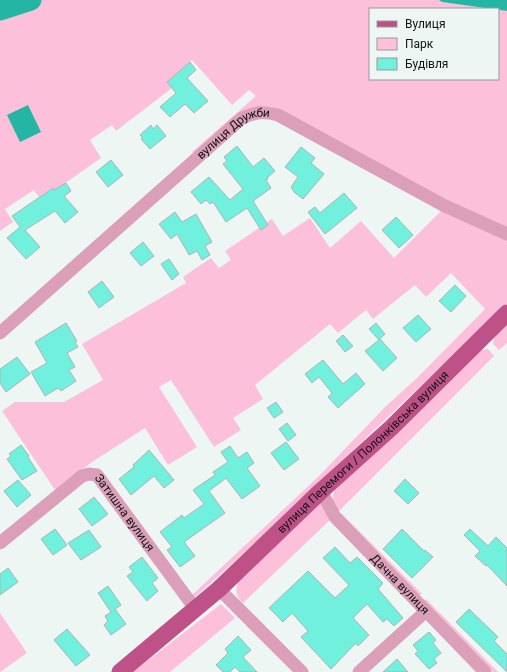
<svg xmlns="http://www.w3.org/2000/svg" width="507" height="672" font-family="Roboto,sans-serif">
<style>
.green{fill:#fcc0da}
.water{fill:#24b5a4}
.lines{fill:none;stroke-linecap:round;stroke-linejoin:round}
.river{stroke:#24b5a4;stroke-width:21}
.building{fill:#70f0dd;stroke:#adb4b3}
.minor{stroke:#dc9fba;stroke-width:13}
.major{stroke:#be5288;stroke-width:17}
.labels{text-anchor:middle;stroke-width:3;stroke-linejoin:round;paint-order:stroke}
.street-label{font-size:12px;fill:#101312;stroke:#eef6f4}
</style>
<rect width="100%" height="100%" fill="#eef6f4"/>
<path class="green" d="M0 0H439L442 2 494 9H370V79H498V10L507 11V230L444 202 272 107 258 108 195 155 192 152 256 96 249 90 232 105 192 60 167 82 172 88 116 131 112 125 90 140 101 158 54 191 52 188 39 197 34 190 5 209 13 222 0 231Z
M441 211 507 238V304L256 542 195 597 191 596 318 477 385 407 417 378 485 309 451 273 426 297 415 285 373 319 366 310 338 333 330 324 255 385 263 399 233 418 241 430 214 447 171 380 159 387 197 447 168 465 145 428 92 462 55 490 2 411 15 402H64L103 380 82 344 186 283 183 277 211 258 219 268 231 260 225 251 272 219 283 236 310 218 330 248 361 221 394 258Z
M507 323V343L499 350 493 344 495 335Z
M488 349 494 356 337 513 332 503 334 491 477 351Z
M320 502 331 519 243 603C236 596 235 592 238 582Z
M341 513 422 594 418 596 339 516Z
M426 599 498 672H493L424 601Z
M221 604 235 618 170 672H133Z
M0 613 27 653 0 672Z"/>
<path class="water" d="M439 0H507V11L442 2Z
M28 105 41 132 20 142 7 115Z"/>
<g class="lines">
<path class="river" d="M0 10 31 0"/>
</g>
<path class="building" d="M190 62 196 70 187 78 208 101 194 113 185 104 170 117 160 107 176 93 167 82Z
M151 125 153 129 157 125 166 136 150 149 141 139 143 138 140 135Z
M237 146 253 167 264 158 275 171 267 178 268 179 266 180 271 188 253 201 268 225 261 230 247 208 226 222 213 202 210 204 206 200 201 204 191 192 209 177 230 200 243 189 223 164 227 161 224 157Z
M301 147 315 158 311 163 324 174 303 199 294 192 291 187 298 177 285 167Z
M111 160 123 175 108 187 96 172Z
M66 183 71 191 64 196 78 212 65 223 55 211 25 230 40 247 26 259 7 238 20 227 12 216 53 188 54 190Z
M344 193 357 208 325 234 308 212 315 207 320 213Z
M175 212 182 222 196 214 212 242 205 246 210 255 202 260 197 251 189 255 177 234 171 239 159 224Z
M396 217 413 235 399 248 382 230Z
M143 242 154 256 141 266 130 253Z
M169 259 179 274 172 280 161 264Z
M102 281 114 297 99 308 88 292Z
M455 285 466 296 451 312 439 301Z
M418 315 431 329 416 342 403 328Z
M66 323 77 341 75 342 78 347 67 353 75 367 69 370 76 381 61 391 58 388 45 396 31 372 47 363 35 342Z
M376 323 385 334 380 339 397 358 383 371 365 351 379 340 369 329Z
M343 335 353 346 345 352 336 341Z
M17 357 30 374 6 392 0 383V369Z
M323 360 343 384 356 373 365 384 338 408 328 397 332 393 319 377 312 383 305 374Z
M276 402 283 412 274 418 267 408Z
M287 423 296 435 288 441 279 429Z
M286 442 299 459 284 470 271 453Z
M21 445 29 456 28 457 37 471 22 480 7 459 11 456 9 454Z
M230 446 238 458 247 452 254 463 247 468 260 486 242 499 226 478 209 491 225 513 184 542 195 556 180 567 167 550 172 547 160 532 182 515 184 518 204 504 193 490 215 475 213 472 228 462 221 452Z
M149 450 174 480 164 488 154 476 131 495 119 479 134 467 133 465Z
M405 479 419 493 408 504 394 491Z
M18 480 31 495 17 507 4 491Z
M94 497 108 514 92 526 79 509Z
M55 529 67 545 53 555 41 539Z
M402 529 424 551 425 550 433 557 412 578 383 549Z
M470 529 488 546 496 537 507 548V586L487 565 486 566 475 556 480 551 464 535Z
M89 530 101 547 81 560 68 543Z
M335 547 350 563 357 557 383 583 378 589 403 618 394 626 387 619 383 622 367 604 353 618 369 635 358 646 356 643 331 669 301 637 308 631 292 613 283 622 269 608 308 571 335 598 349 585 323 558Z
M142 557 158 578 152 583 158 591 147 601 127 576 133 572 129 567Z
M8 568 18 582 0 595V574Z
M108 586 121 605 115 609 126 624 111 635 104 625 108 621 105 616 111 612 98 593Z
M469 609 498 637 494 641 507 654V672L456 622Z
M67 629 90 655 76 666 54 640Z
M429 632 436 640 433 643 441 653 434 659 437 663 429 669 415 654 418 651 413 645Z
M238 636 251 650 243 657 257 672H240L235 667 230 672H223L216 665 228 653 225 649Z
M397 659 408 672H383Z"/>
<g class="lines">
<g class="minor">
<path id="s1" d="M0 333 242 118C256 112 262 111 278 115L443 205 507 234"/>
<path id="s2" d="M321 491 335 517 485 672"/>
<path id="s3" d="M0 543 82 476 89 474 97 475 196 610"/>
<path d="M219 589 302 672"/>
<path d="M359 672 425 612"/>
</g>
<path class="major" id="s4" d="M120 672 219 589 321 491 391 428 507 313"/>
</g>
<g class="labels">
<g class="street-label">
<text dy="4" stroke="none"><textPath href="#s1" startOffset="309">вулиця Дружби</textPath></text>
<text dy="4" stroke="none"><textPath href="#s4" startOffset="328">вулиця Перемоги / Полонківська вулиця</textPath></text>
<text dy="4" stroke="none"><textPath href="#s3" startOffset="168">Затишна вулиця</textPath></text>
<text dy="4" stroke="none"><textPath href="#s2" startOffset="123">Дачна вулиця</textPath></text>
</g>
</g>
<rect x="369" y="8" width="130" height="72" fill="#eef6f4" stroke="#959b9a"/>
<rect x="377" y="21" width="20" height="6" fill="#be5288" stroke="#959b9a"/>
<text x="405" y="28" font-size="12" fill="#101312">Вулиця</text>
<rect x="377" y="38" width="20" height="12" fill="#fcc0da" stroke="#959b9a"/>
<text x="405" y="48" font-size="12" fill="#101312">Парк</text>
<rect x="377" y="58" width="20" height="12" fill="#70f0dd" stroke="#959b9a"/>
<text x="405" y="68" font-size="12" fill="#101312">Будівля</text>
</svg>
